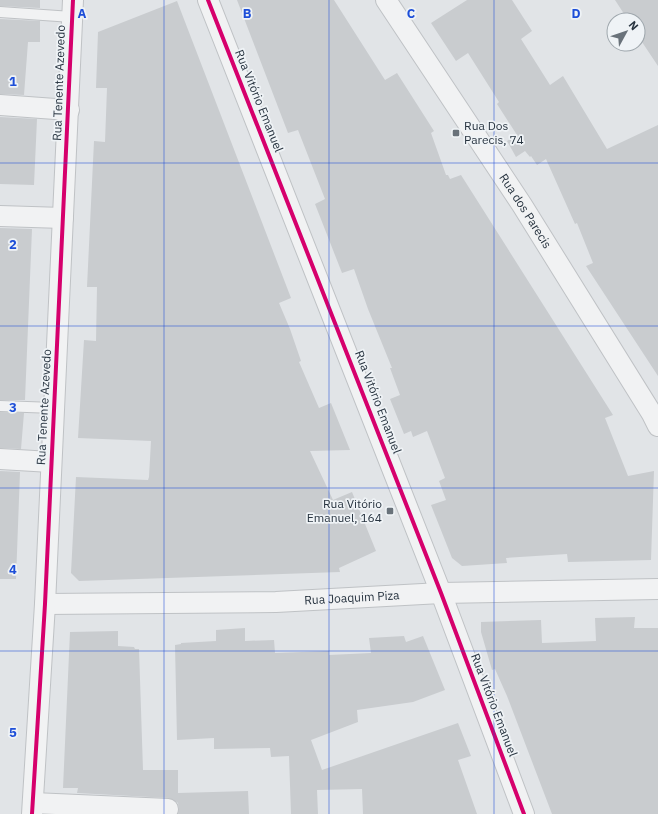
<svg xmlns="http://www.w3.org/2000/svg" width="658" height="814" font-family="'IBM Plex Sans',sans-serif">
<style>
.building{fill:#c9cccf}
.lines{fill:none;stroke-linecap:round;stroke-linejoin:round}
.service-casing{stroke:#bfc2c5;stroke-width:12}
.minor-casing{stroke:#bfc2c5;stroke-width:22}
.service{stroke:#f1f2f3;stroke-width:10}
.minor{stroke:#f1f2f3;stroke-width:20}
.cycleway-casing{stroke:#eff3f6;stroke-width:6}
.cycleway{stroke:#d6006c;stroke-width:4}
.grid{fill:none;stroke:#1d4ed8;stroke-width:1;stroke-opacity:0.55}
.poi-dot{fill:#69727a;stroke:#eff3f6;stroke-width:1.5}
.labels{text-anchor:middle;stroke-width:3.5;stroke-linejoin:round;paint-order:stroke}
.street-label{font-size:12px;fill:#283440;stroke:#eff3f6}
.poi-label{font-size:12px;fill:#283440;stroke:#eff3f6;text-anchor:start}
.grid-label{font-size:13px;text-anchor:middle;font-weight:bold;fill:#1d4ed8;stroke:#eff3f6;stroke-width:3.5;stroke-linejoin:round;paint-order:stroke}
</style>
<rect width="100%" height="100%" fill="#e1e4e7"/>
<path class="building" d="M0 0H40V8L0 6Z
M237 0H334L385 80 397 73 434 131 431 133 446 175H448L450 179 461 175 613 415 605 418 628 476 654 471 651 560 568 562 567 554 506 558 507 563 462 566 452 558 431 505 446 500 439 481 445 478 427 431 413 437 411 431 404 434 390 399 400 395 390 368H392L368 309 354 269 342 273 315 204 325 199 298 130 288 133Z
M467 0H512L532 31 521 39 550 85 563 76 607 149 658 125V376L586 266 593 263 577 223 575 224 546 159 537 165 531 156 530 157 525 151 516 157 507 141 517 135 497 104 499 102 468 53 456 61 431 23Z
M615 0H658V66L638 36V20H628Z
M177 1 291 298 279 303 290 329 301 361 299 362 319 408 331 403 350 450 310 451 333 500 352 492 376 551 339 568 340 572 79 581 71 573 76 477 148 480 149 477 151 441 78 438 84 340 96 341 97 287H87L94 141 105 142 107 88H96L98 32Z
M0 19 40 21V42H28L24 95 0 94Z
M0 117 37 119 34 185 0 184Z
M0 228 32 229 25 400H0Z
M0 412 24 413 21 449 0 448Z
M0 471 20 472 16 579H0Z
M635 617 634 628H658V814H552L507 696 495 669 492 670 481 632V622L541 620 542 643 596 641 595 618Z
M245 628V641L274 640 275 653 329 651V655L371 653 369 638 404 636 406 642 423 636 445 690 413 702 357 710 358 722 311 740 322 770 458 723 471 756 458 760 477 814H363L362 789 317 790 318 814H291L289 756 271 757 270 748 214 749V738L177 740 175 645 181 644V643L216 641V630Z
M118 631V646L134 647 135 649H139L143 770H178V793L248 791 249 814H178L179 809 178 803 174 800 169 798 77 793 78 788H63L70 632Z"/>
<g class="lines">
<g class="service-casing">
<path id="service" d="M0 12 72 17
M0 406 54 408"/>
</g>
<g class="minor-casing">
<g id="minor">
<path d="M208 0 441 593 524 814"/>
<path id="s1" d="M386 0 522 205 652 414 658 426"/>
<path d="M0 105 69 110"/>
<path d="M0 216 63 218"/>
<path d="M0 459 51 462"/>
<path id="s2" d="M45 604 276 602 441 593 658 589"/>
<path d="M33 803 168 809"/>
<path d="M32 814 45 604 73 0"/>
</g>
</g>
<use href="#service" class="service"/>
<use href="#minor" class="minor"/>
<g class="cycleway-casing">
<path id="cycleway" d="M208 0 441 593 524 814
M32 814 45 604 73 0"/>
</g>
<use href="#cycleway" class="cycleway"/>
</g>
<path class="grid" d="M164 0V814M329 0V814M494 0V814M0 163H658M0 326H658M0 488H658M0 651H658"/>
<g class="poi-dot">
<rect x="452" y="129" width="8" height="8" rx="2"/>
<rect x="386" y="507" width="8" height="8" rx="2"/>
</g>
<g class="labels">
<g class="street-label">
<text transform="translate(59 83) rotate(-88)" y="4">Rua Tenente Azevedo</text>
<text transform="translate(259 101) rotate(68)" y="4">Rua Vitório Emanuel</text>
<text dy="4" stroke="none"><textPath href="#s1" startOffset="253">Rua dos Parecis</textPath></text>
<text transform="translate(378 402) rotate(69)" y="4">Rua Vitório Emanuel</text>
<text transform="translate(44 407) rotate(-87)" y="4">Rua Tenente Azevedo</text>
<text dy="4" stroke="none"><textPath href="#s2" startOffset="307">Rua Joaquim Piza</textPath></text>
<text transform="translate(494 705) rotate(69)" y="4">Rua Vitório Emanuel</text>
</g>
<g class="poi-label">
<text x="464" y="130">Rua Dos<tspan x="464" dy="14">Parecis, 74</tspan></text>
<text x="382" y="508" text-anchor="end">Rua Vitório<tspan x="382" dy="14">Emanuel, 164</tspan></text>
</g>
</g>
<g class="grid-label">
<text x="82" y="18">A</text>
<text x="247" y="18">B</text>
<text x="411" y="18">C</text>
<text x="576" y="18">D</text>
<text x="13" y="86">1</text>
<text x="13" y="249">2</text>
<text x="13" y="412">3</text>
<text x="13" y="574">4</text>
<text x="13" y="737">5</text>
</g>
<g transform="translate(626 32) rotate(50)"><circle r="19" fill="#eff3f6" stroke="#9fa7ad"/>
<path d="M0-3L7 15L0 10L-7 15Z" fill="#69727a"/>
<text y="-6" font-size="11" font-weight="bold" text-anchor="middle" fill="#283440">N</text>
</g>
</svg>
